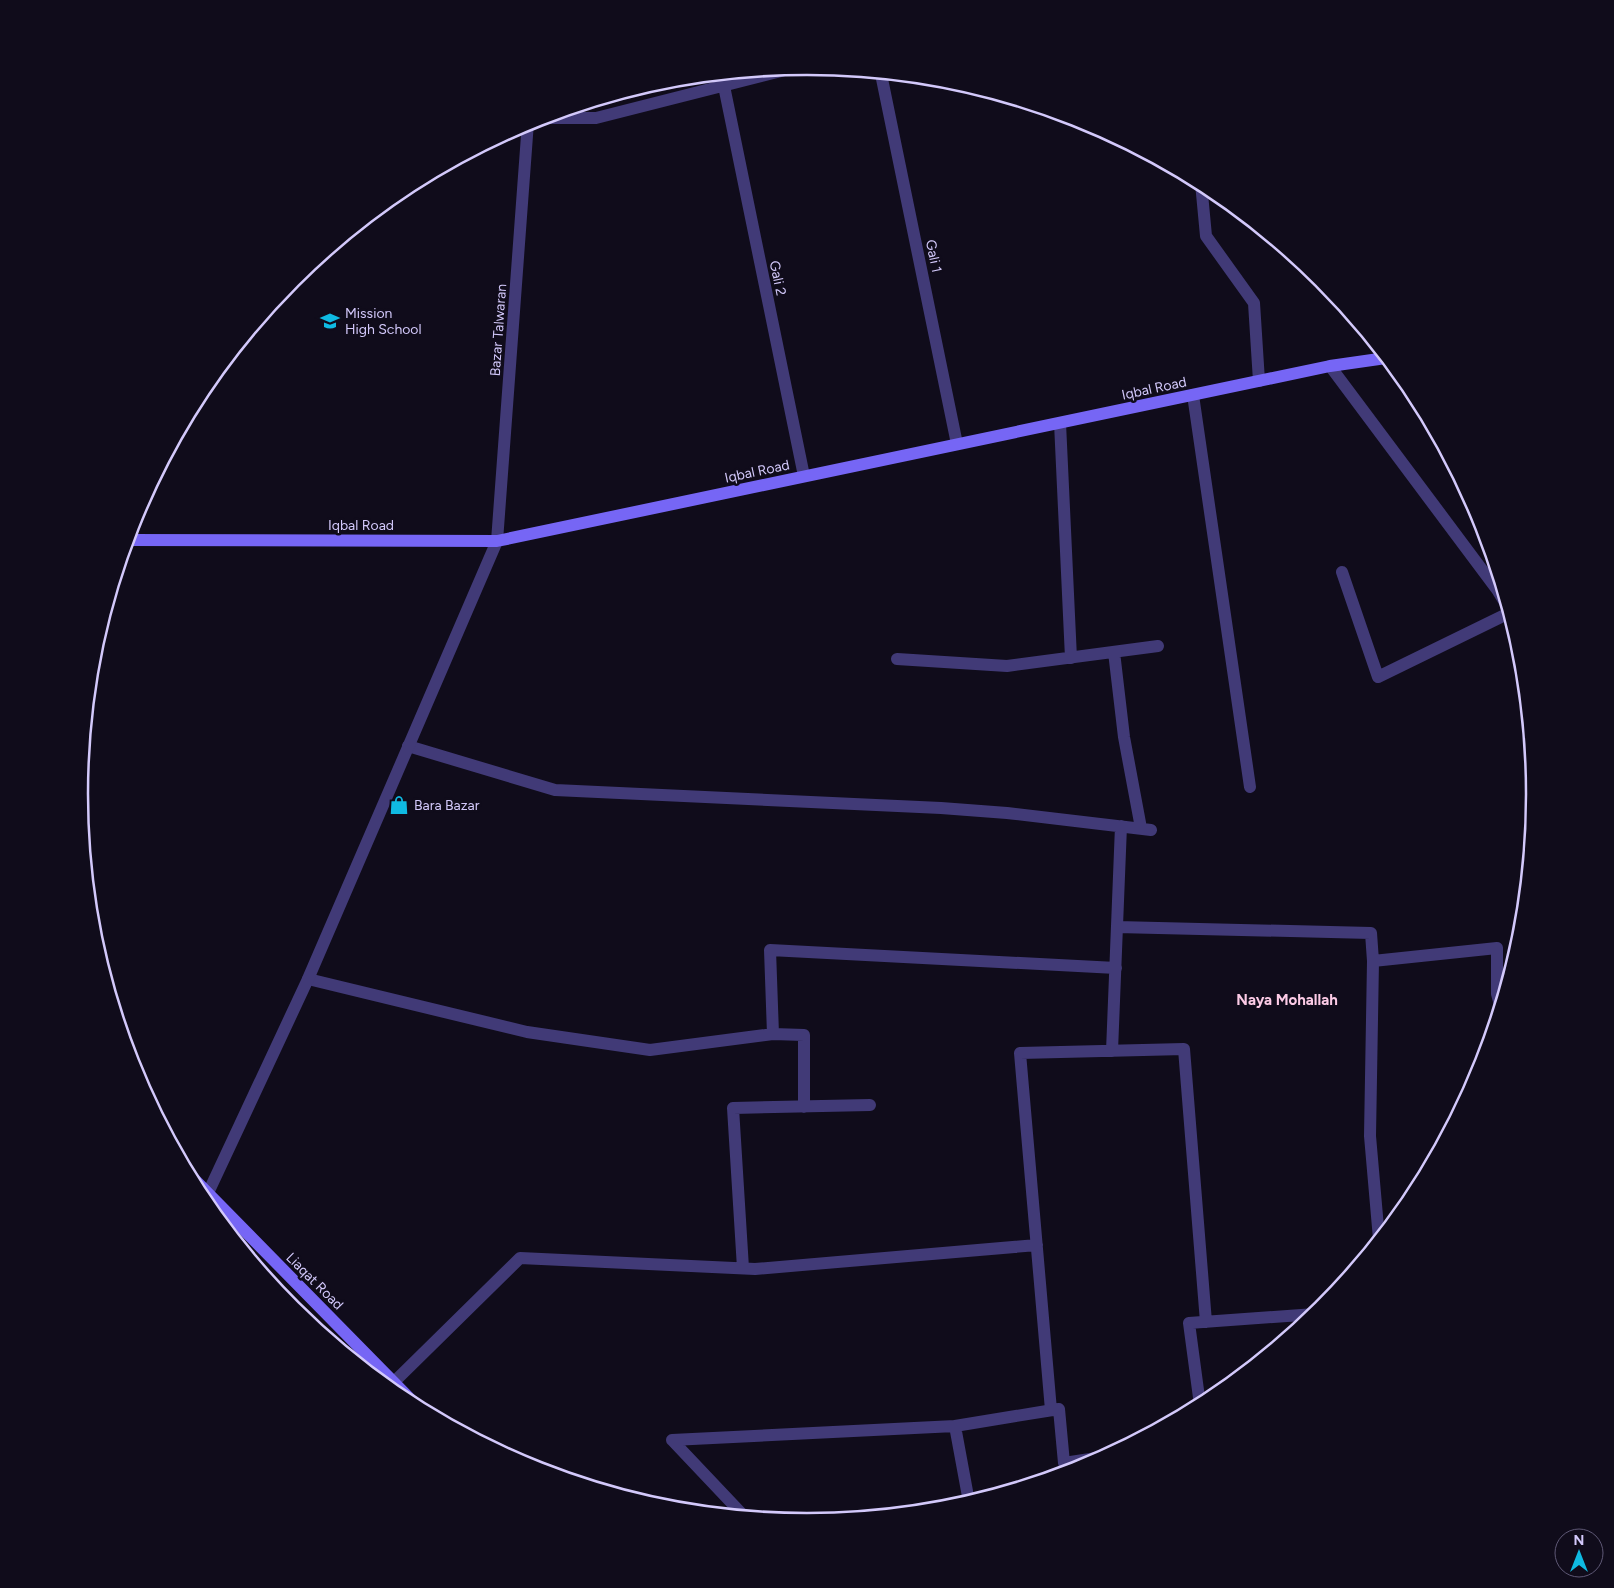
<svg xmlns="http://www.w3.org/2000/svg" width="1614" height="1588" font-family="Figtree,sans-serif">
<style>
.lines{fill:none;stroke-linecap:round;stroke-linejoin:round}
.lane{stroke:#413a77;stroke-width:12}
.street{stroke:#413a77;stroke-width:12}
.secondary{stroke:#7666f5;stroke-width:12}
.labels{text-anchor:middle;stroke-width:5;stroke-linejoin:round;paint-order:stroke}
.street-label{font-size:14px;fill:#d3c9fb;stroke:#100c1b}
.poi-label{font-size:14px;fill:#d3c9fb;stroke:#100c1b;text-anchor:start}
.neighbourhood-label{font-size:15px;font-weight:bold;fill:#fccbe6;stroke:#100c1b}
.rim{fill:none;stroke:#d3c9fb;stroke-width:2.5}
</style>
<rect width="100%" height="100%" fill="#100c1b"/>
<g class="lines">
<path class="lane" d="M1201 183 1206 236 1254 303 1259 381
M1193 395 1250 787
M1060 423 1071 658
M1342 572 1378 677 1509 613
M1114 652 1124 737 1141 828
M897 659 1007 666 1158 646
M408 746 555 790 941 808 1007 813 1151 830
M1117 927 1371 933 1373 961 1370 1136 1379 1239
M1373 961 1497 948V994L1500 1005
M308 979 527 1032 650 1050 773 1034 804 1035V1107
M773 1034 770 950 1116 968
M1112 1051 1121 826
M743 1268 733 1108 870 1105
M394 1382 520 1258 755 1269 1037 1245
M1200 1405 1189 1323 1315 1314
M1051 1410 1020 1053 1184 1049 1206 1322
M955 1426 969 1502
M672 1440 955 1426 1059 1409 1064 1463 1103 1457
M672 1440 743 1515"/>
<path class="street" d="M881 74 957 444
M724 86 804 476
M539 118H596L797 67
M1330 366 1498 591 1506 604
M208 1193 308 979 497 541 528 122"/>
<path class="secondary" d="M127 540 497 541 1330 366 1386 358
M189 1174 419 1408"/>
</g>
<defs>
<g id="school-bare" transform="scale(1.5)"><path d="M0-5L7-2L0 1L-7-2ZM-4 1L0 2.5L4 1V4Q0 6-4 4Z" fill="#0fbae2" stroke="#100c1b" stroke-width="2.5" paint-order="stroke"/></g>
<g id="shop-bare" transform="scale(1.5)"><path d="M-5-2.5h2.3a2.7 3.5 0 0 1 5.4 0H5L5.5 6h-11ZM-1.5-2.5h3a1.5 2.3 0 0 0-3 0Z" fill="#0fbae2" stroke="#100c1b" stroke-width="2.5" paint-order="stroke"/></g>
</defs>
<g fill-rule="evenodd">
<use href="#school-bare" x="330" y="321"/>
<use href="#shop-bare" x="399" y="805"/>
</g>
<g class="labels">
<g class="street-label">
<text transform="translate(934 256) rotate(78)" y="5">Gali 1</text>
<text transform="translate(778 278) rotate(78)" y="5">Gali 2</text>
<text transform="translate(498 330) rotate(-86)" y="5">Bazar Talwaran</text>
<text transform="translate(1154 388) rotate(-12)" y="5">Iqbal Road</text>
<text transform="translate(757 471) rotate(-12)" y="5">Iqbal Road</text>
<text x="361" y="530">Iqbal Road</text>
<text transform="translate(315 1281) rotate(45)" y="5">Liaqat Road</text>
</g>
<g class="poi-label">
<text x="345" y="318">Mission<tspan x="345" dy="16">High School</tspan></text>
<text x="414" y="810">Bara Bazar</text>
</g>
<g class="neighbourhood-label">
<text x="1287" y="1005">Naya Mohallah</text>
</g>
</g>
<path d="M0 0H1614V1588H0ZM88 794a719 719 0 1 1 1438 0a719 719 0 1 1-1438 0Z" fill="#100c1b" fill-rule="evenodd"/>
<path class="rim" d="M88 794a719 719 0 1 1 1438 0a719 719 0 1 1-1438 0Z"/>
<g transform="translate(1579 1553)"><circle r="24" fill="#100c1b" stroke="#5e5875"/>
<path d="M0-4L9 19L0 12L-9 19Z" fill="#0fbae2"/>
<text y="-8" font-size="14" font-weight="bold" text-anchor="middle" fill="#d3c9fb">N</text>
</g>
</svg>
